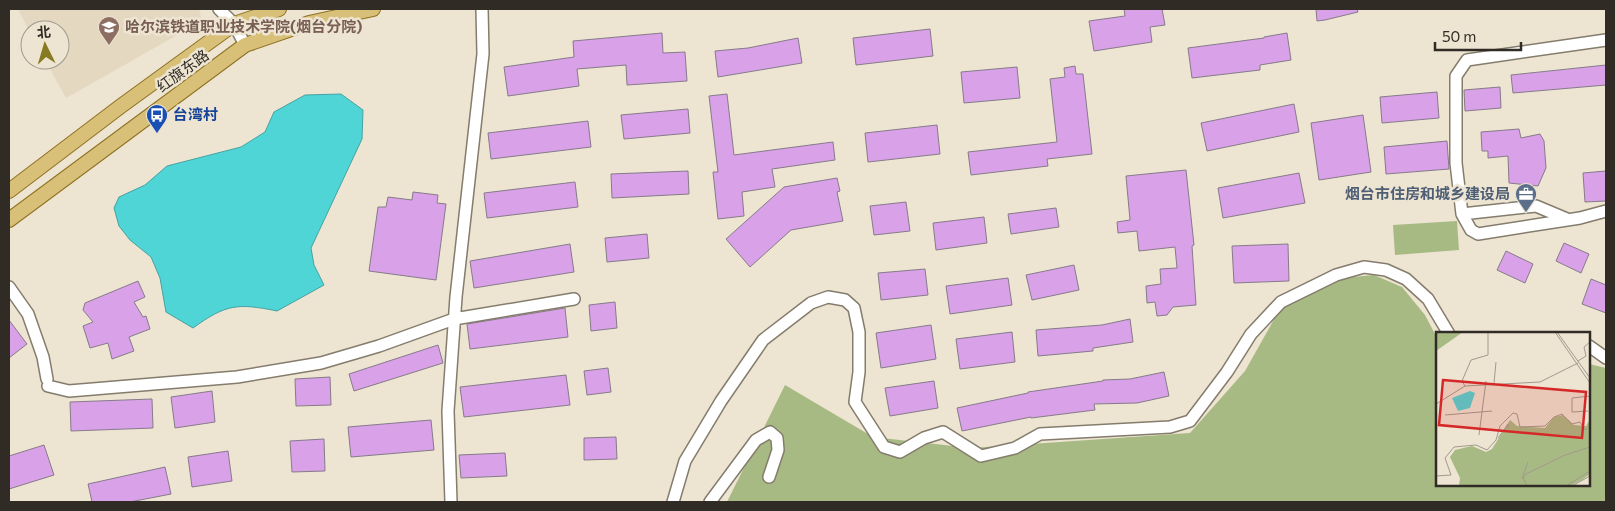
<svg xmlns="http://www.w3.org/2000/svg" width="1615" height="511" font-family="Commissioner,'Noto Sans SC',sans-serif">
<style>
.built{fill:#e5d8c1}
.green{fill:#a8ba83}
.water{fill:#4fd5d6;stroke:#46a2a1}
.building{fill:#d8a1e8;stroke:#867b89}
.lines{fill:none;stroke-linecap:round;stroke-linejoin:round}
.minor-casing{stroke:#847c6c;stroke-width:14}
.major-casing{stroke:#8e7121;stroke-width:16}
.minor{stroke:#fff;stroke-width:11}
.major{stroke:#d9c079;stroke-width:14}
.labels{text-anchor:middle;stroke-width:5;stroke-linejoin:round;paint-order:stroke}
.education-label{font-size:15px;font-weight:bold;fill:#785e54;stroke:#ede4d2;text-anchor:start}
.street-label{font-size:15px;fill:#302c25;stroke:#ede4d2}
.transit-label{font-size:15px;font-weight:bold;fill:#164399;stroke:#ede4d2;text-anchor:start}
.service-label{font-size:15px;font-weight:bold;fill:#4e5e75;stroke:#ede4d2;text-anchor:end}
.inset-road{fill:none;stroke:#a19a8d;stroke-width:1}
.view{fill:#d62828;fill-opacity:0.15;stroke:#d62828;stroke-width:2.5}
.inset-edge{fill:none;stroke:#302c25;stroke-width:2.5}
</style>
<rect width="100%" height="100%" fill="#ede4d2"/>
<path class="built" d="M18 9H199L202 21 66 98 45 60H60V30H30V32Z"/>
<path class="green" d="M1457 221 1459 250 1395 255 1393 225Z
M1374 275 1402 287 1425 315 1437 338 1438 485H1589V364L1606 368V502H727L785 385 873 437 971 448 1190 433 1245 371 1281 307 1341 278Z"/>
<path class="water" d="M341 94 363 110 362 139 311 248 314 265 324 285 277 311C238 303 226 304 193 328L166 312 160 278 151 257 130 240 119 226 114 208 119 197 145 185 167 166 241 147 265 132 274 112 305 95Z"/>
<path class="building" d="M1124 9H1162L1165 25 1150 27 1152 42 1094 51 1089 21 1125 16Z
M1316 9H1357L1358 12 1325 20 1317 21Z
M930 29 933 56 856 65 853 38Z
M662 33 663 53 685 52 687 81 627 85 626 65 577 69 579 86 508 96 504 67 574 57 573 41Z
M1287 33 1291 60 1260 65V70L1192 78 1188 48 1264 38V37Z
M798 38 802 63 718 77 715 51 748 48Z
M1606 65V85L1513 93 1511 75Z
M1075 66 1076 74H1083L1092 154 1047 159 1048 166 971 175 968 152 1057 142 1050 79 1065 77 1064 68Z
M1017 67 1020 98 964 103 961 72Z
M1500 87 1501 108 1465 111 1464 90Z
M1437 92 1439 118 1382 123 1380 97Z
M727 94 734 155 833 142 835 160 772 169 775 187 742 192 744 216 718 219 713 172H718L709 96Z
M1294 104 1299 132 1207 151 1201 123Z
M688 109 690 133 624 139 621 115Z
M1363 115 1371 172 1319 180 1311 123Z
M588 121 591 147 491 159 488 133Z
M937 125 940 154 868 162 865 133Z
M1519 129 1521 138 1540 134 1544 141 1546 168 1538 186 1509 183 1508 156 1488 158V151H1482L1481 132Z
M1447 141 1449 169 1386 174 1384 147Z
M1186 170 1194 245 1192 246 1196 305 1173 307 1167 315 1157 316 1155 302 1147 303 1146 286 1161 284 1160 269 1177 268 1175 247 1139 251 1137 231 1118 233 1117 222 1130 220 1126 176Z
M688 171 689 194 612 198 611 174Z
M1606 171V201L1585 202 1583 173Z
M1299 173 1305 203 1223 218 1218 188Z
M837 178 840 191 837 192 843 221 791 230 750 267 726 239 784 187Z
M575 182 578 207 487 218 484 193Z
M413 192 438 195 437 203 446 204 436 280 369 271 378 207H386L388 197 412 200Z
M906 202 910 231 874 235 870 206Z
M1056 208 1059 227 1011 234 1008 214Z
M984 217 987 243 936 250 933 223Z
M647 234 649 258 607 262 605 238Z
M1564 243 1589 254 1581 273 1556 261Z
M570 244 574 272 474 288 470 261Z
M1288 244 1289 281 1234 283 1232 246Z
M1506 251 1533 264 1525 283 1497 270Z
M1074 265 1079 290 1032 300 1026 275Z
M925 269 928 295 881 300 878 273Z
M1008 278 1012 305 950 314 946 286Z
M1591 279 1606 285V313L1582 304Z
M138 281 145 297 134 302 143 317 146 316 150 329 129 337 134 351 112 359 108 343 90 348 83 326 93 322 83 310 85 303Z
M615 302 617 328 591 331 589 305Z
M565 308 568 337 470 349 467 324Z
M1130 319 1133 342 1093 348V351L1038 356 1036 330 1102 325Z
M9 320 27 344 9 358Z
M931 325 936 359 881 368 876 333Z
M1012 332 1015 362 960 369 956 339Z
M438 345 443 363 354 391 349 374Z
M608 368 611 392 587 395 584 371Z
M1164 372 1169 396 1137 403 1094 404 1095 410 1031 418V417L962 431 957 408 1028 393V392L1103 381V380L1130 379Z
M566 375 570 405 464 417 460 387Z
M330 377 331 405 296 406 295 379Z
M934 381 938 408 890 416 885 388Z
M212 391 215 422 175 428 171 397Z
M152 399 153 428 71 431 70 402Z
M431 420 434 450 351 457 348 427Z
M616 437 617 459 584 460V438Z
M324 439 325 471 292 472 290 441Z
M44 445 54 475 9 489V456Z
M228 451 232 481 192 487 188 457Z
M505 453 507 476 461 478 459 455Z
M165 467 171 494 130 502H92L88 484Z"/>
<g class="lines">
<g class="minor-casing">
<path id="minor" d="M219 9 234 24 245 45
M1606 40 1467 60 1456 76V163L1462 214 1471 230 1478 234 1580 218 1606 211
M1462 214 1536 206 1567 219
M9 287 28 314 43 357 47 379
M1589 346 1606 358
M48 386 69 391 237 377 321 363 379 346 454 319 574 299
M451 502 448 411 456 297 483 54 482 9
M673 502 685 461 721 401 763 340 811 303 828 297 845 300 854 308 859 332V372L855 402 884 447 900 452 924 438 943 432 981 456 1015 448 1040 434 1170 427 1190 421 1227 372 1251 334 1281 302 1336 275 1364 267 1386 270 1406 279 1428 299 1449 334
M710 502 756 440 770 432 777 438 778 450 769 477"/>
</g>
<g class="major-casing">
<path id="major" d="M9 191 121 106 234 24 279 9
M9 220 245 45 309 23 373 9"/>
</g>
<use href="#minor" class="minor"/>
<use href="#major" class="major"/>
</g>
<defs>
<g id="school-pin" transform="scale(1.125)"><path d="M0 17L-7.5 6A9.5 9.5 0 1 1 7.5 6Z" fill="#8d6e63" stroke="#ede4d2"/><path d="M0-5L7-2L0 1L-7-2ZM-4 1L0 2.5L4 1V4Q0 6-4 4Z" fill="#fff"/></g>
<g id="bus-pin" transform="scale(1.125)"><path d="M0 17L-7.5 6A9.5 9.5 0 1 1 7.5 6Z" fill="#1a4fb4" stroke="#ede4d2"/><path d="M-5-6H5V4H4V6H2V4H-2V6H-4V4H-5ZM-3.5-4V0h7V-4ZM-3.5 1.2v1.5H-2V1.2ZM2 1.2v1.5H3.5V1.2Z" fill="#fff"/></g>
<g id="office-pin" transform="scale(1.125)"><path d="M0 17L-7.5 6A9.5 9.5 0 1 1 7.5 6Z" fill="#5c6f8a" stroke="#ede4d2"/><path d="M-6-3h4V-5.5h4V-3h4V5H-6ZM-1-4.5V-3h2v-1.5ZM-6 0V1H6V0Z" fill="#fff"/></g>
</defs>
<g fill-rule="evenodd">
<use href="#school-pin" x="109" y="27"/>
<use href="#bus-pin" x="157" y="115"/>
<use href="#office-pin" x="1526" y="194"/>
</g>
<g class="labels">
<g class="education-label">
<text x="125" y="32">哈尔滨铁道职业技术学院(烟台分院)</text>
</g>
<g class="street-label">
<text transform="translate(183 71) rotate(-36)" y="5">红旗东路</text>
</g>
<g class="transit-label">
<text x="173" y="120">台湾村</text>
</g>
<g class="service-label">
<text x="1510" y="199">烟台市住房和城乡建设局</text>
</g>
</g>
<g transform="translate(1436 332)">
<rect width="154" height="154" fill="#ede4d2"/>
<path d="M0 0H27L0 19ZM127 83 138 93 150 94 154 87V142L146 148 134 154H23L24 146 14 125 19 118 36 114 50 120 56 117 74 88 81 94 109 96 118 85Z" fill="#a8ba83"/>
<path d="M34 59 39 61 34 76 22 79 16 66Z" fill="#4fd5d6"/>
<path class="inset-road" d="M119 0 154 51M121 0 154 46M142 29 150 24 148 15 154 10M58 51 60 30M29 54 26 49 35 28 52 23V0M0 72 29 54 104 50 142 31M152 79 136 80V66L154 64M9 83 56 79M43 103 50 49M62 106 72 92V96M0 144 15 143 9 126 18 115 40 113 51 118 60 108 64 94 77 81 81 82 84 95 109 94 118 85 126 82 136 92 144 90 149 98 154 95M86 147 92 130M91 154 87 146 90 142 129 123 154 115M130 154 154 139M136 154 154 144"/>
<path class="view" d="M7 48 150 60 146 106 3 93Z"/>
<rect width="154" height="154" class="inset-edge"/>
</g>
<rect width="1615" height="511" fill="none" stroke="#302c25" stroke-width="20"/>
<g transform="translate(45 45) rotate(355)"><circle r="24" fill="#ede4d2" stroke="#a19a8d"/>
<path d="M0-4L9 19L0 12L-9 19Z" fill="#867b20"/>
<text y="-8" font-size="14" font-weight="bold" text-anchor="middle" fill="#302c25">北</text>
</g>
<path d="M1435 42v8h86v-8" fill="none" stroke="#302c25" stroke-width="2.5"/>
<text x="1442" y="42" font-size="15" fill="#302c25" stroke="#ede4d2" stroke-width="4" paint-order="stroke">50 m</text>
</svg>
